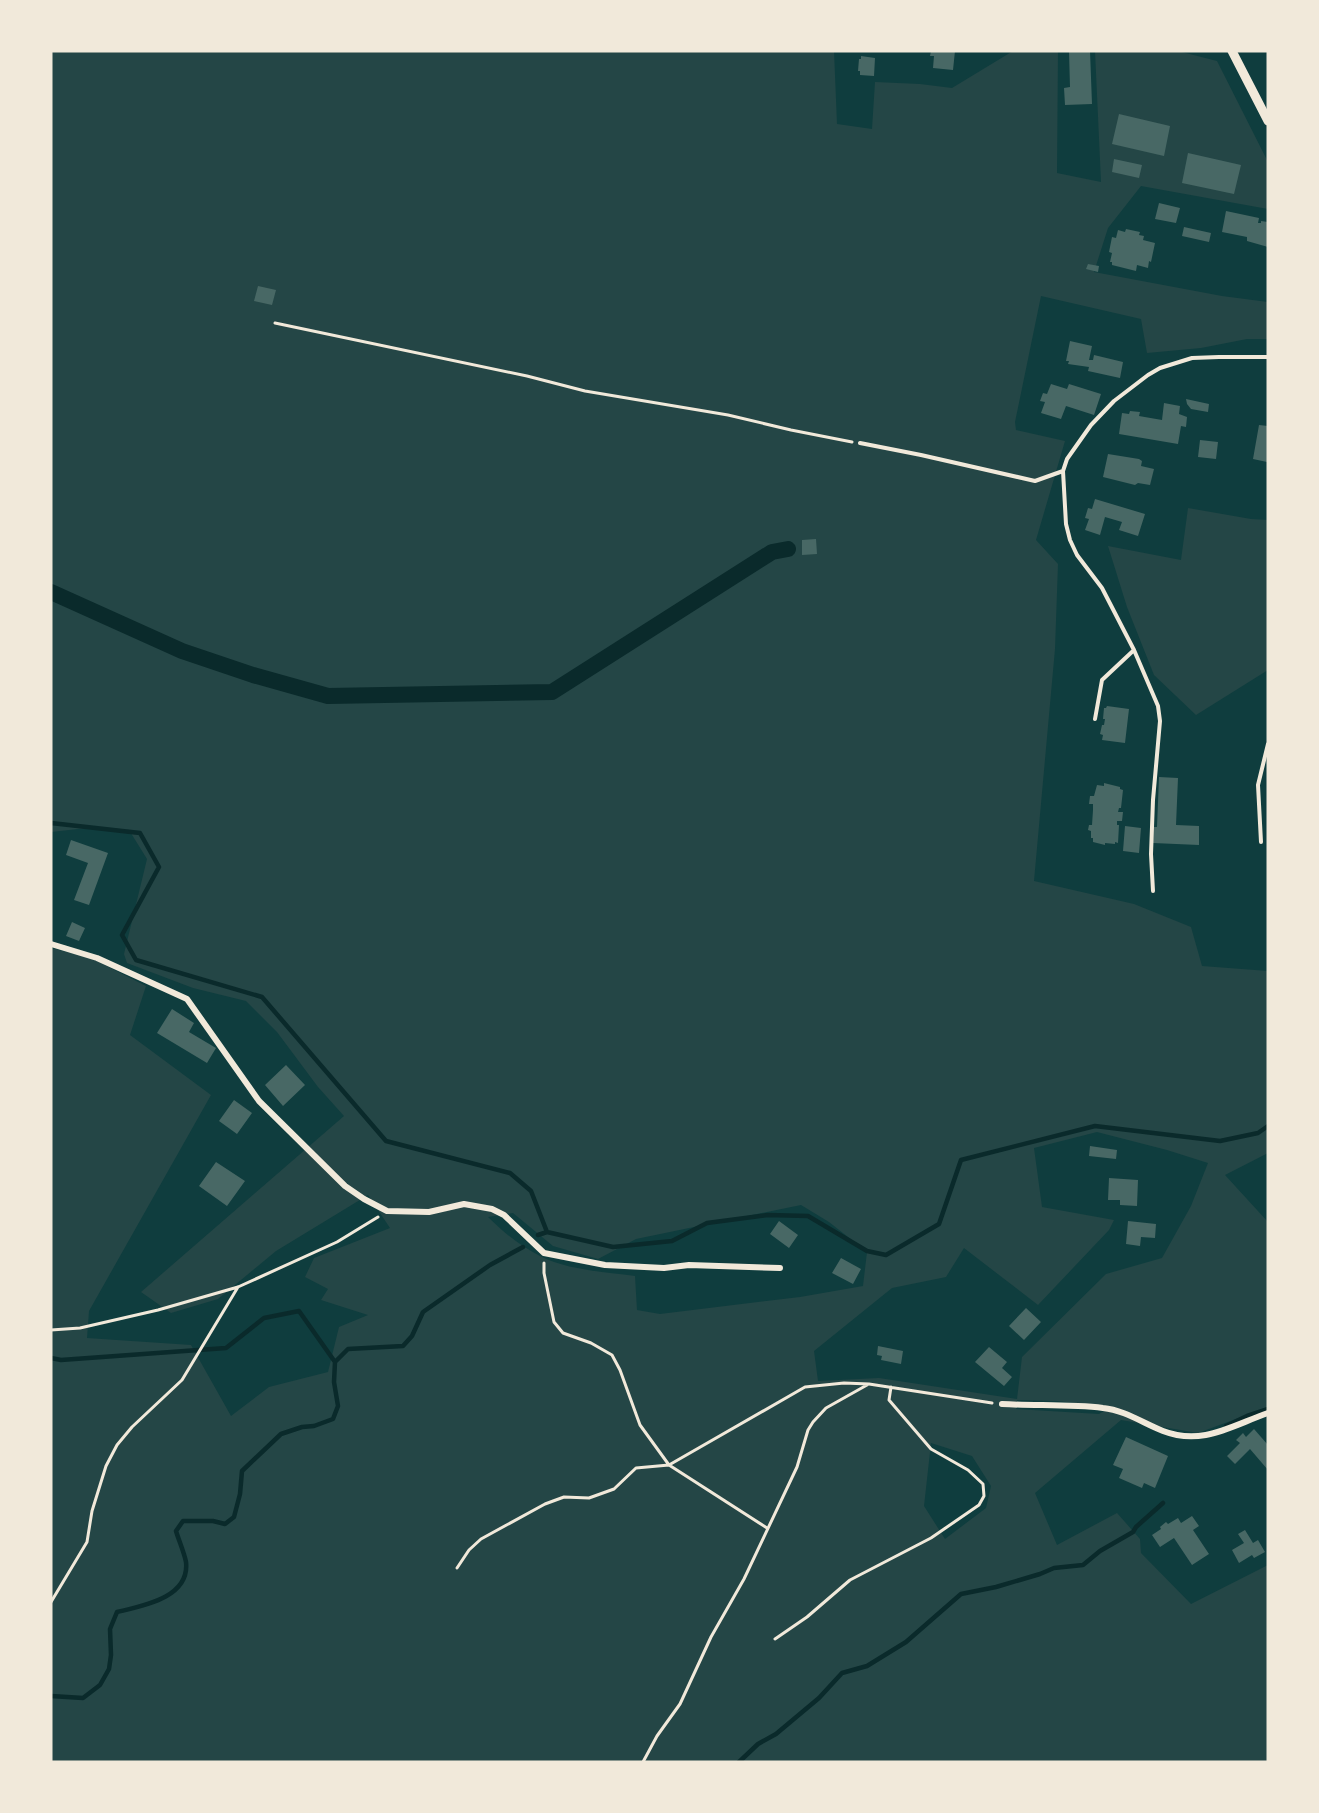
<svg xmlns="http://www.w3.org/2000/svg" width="1319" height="1813" font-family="Ubuntu,sans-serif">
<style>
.green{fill:#244646;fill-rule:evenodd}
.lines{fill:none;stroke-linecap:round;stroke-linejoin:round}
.stream{stroke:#0a2a2b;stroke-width:4.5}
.canal{stroke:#0a2a2b;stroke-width:16}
.building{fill:#486865}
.path{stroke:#f1e9da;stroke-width:3}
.service{stroke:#f1e9da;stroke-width:4}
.minor{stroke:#f1e9da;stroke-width:6}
.tertiary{stroke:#f1e9da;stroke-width:9}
</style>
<rect width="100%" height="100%" fill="#0f3d3e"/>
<path class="green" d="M51 51H834L837 124 872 129 875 82 920 84 952 88 1013 51H1058L1057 173 1101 182 1095 51H1178L1217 61 1268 162V209L1141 186 1108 228 1094 272 1222 296 1268 302V339H1247L1201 348 1147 353 1141 319 1041 296 1015 422 1016 430 1065 441 1036 540 1058 564 1055 649 1034 881 1134 904 1191 927 1202 966 1268 971V1153L1225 1175 1268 1222V1407L1198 1433 1121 1420 1035 1493 1057 1545 1117 1513 1140 1539 1141 1553 1191 1604 1268 1565V1762H51V948L91 958 146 986 130 1035 211 1095 89 1311 87 1338 191 1345 231 1416 269 1387 328 1372 339 1327 368 1315 321 1300 328 1289 305 1277 314 1258 390 1228 368 1195 276 1251 218 1299 171 1313 141 1292 344 1116 318 1087 277 1032 246 1001 193 988 127 963 124 954 147 859 129 830 96 827 51 832ZM1097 1132 1167 1150 1208 1163 1191 1206 1162 1258 1106 1274 1022 1357 1017 1399 879 1378 818 1381 814 1351 892 1288 946 1277 964 1248 1038 1305 1109 1230 1114 1220 1042 1207 1034 1148ZM801 1205 829 1222 867 1252 863 1286 800 1297 660 1314 637 1310 635 1276C605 1272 567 1270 540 1256 520 1246 503 1232 488 1217L513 1213 553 1246 598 1259 636 1239ZM1017 1400 1057 1401 1111 1407 1099 1414 1016 1409ZM931 1443 972 1456 991 1486 986 1508 945 1539 924 1506Z
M1188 508 1251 519 1268 520V670L1196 715 1154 675 1127 607 1108 546 1181 560Z"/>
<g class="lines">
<path class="stream" d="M51 823 140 833 159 867 122 935 136 960 262 997 386 1141 510 1173 531 1191 547 1232 613 1247 672 1241 707 1223 768 1215 808 1216 867 1251 886 1255 939 1224 961 1160 1095 1126 1220 1141 1258 1133 1268 1126
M538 1235 547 1232
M51 1358 61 1360 226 1348 264 1318 299 1311 335 1362
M1226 1426 1247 1416 1268 1409
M51 1696 83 1698 100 1685 109 1669 111 1655 110 1629 117 1612C142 1606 190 1598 186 1562 184 1552 179 1541 176 1531L183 1521H213L225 1524 234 1517 240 1494 242 1471 281 1434 302 1427 314 1426 333 1419 338 1406 334 1382 335 1362 348 1349 403 1346 412 1336 423 1312 490 1265 523 1247
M739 1762 758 1744 776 1734 819 1698 842 1673 867 1666 906 1642 961 1594 996 1587 1040 1574 1054 1568 1083 1565 1100 1551 1133 1532 1136 1527 1163 1503"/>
<path class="canal" d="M51 592 182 651 253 675 328 696 552 692 772 552 788 549"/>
</g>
<path class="building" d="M931 51H955L953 70 933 68 934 56H930Z
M1069 51H1090L1092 104 1065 105 1064 88 1070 87Z
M861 56 875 58 874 76 860 75V71H858L859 59H861Z
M1119 114 1170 126 1164 156 1112 144Z
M1188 153 1241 165 1234 194 1182 183Z
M1114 159 1142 165 1139 178 1112 172Z
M1159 203 1180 208 1176 223 1155 219Z
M1226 211 1259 218 1258 223H1261V221L1268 222V247L1247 241V237L1222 232Z
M1184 227 1211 233 1209 242 1182 236Z
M1126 229 1140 232 1139 235 1144 236 1143 240 1155 243 1151 262 1149 261 1148 268 1137 265 1136 271 1112 265V262H1110L1112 253 1109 252 1112 237 1116 238 1118 230 1125 232Z
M1088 264 1099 266 1098 272 1086 269Z
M258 286 276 290 272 305 254 301Z
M1070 341 1092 346 1089 360H1093L1094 355 1123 362 1120 378 1088 371 1089 367 1068 364 1069 361H1066Z
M1051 384 1067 389 1069 384 1101 394 1094 415 1066 406 1061 419 1041 413 1045 402 1040 401 1043 393 1047 394Z
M1186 399 1209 404 1208 412 1191 409 1187 404Z
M1164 403 1180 406 1179 414 1187 417 1186 427 1181 426 1178 444 1119 434 1122 413 1129 414 1130 411 1140 412 1139 416 1162 420Z
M1259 425 1268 426 1267 462 1253 459Z
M1200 440 1218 442 1216 459 1198 457Z
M1108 454 1139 459 1142 461 1141 466 1154 469 1150 485 1138 483 1135 485 1103 477Z
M1095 499 1145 514 1138 536 1119 530 1122 522 1105 517 1100 535 1085 530 1089 519 1085 518 1088 508 1092 509Z
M816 539 817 554 802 555V540Z
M1107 706 1129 709 1125 743 1102 740 1103 735 1100 734 1102 725H1104L1105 719H1103L1104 708H1106Z
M1159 777 1178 778 1176 825 1199 826V845L1153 843 1154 827H1157Z
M1104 783 1120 787V789L1123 790 1121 808H1119L1118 812H1123L1122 821H1117V825H1119L1118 843 1115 842V844L1105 843V845L1093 842V838H1091V831L1088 830 1089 825H1092L1093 810V804H1089L1090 796H1094L1097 785 1104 786Z
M1125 826 1141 828 1139 853 1123 851Z
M71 840 108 853 89 905 74 900 88 863 66 855Z
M72 922 85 928 79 941 66 936Z
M172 1009 194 1023 189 1032 216 1048 207 1063 157 1033Z
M286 1065 305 1085 283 1106 265 1085Z
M234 1100 252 1113 237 1134 219 1121Z
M1090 1146 1117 1150 1116 1159 1089 1156Z
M216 1162 245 1181 227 1206 199 1186Z
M1109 1178 1138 1180 1137 1206 1120 1205V1200H1108Z
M779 1221 798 1235 789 1248 770 1234Z
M1128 1221 1156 1224 1155 1238 1141 1237 1140 1246 1126 1244Z
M841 1258 861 1269 853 1284 832 1273Z
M1026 1308 1041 1322 1024 1340 1009 1326Z
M878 1346 903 1351 901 1364 881 1360 882 1356 877 1355Z
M989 1347 1007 1362 1002 1368 1012 1377 1004 1386 975 1362Z
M1254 1429 1268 1445V1470L1250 1449 1235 1464 1227 1456 1240 1443 1236 1440 1243 1433 1246 1437Z
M1126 1437 1168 1456 1155 1488 1144 1483 1142 1488 1119 1478 1123 1469 1113 1465Z
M1192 1516 1199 1526 1193 1530 1209 1554 1192 1565 1174 1538 1160 1547 1152 1535 1161 1529 1160 1527 1166 1522 1168 1524 1178 1518 1181 1523Z
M1245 1530 1253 1543 1258 1540 1265 1552 1254 1558 1252 1555 1239 1563 1232 1550 1244 1543 1238 1534Z"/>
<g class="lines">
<path class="path" d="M275 323 527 376 585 391 728 415 791 430 852 442
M544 1263V1273L554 1322 563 1333 591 1343 612 1355 620 1370 640 1425 669 1465 767 1528
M51 1330 80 1328 158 1310 238 1287 337 1242 378 1217
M457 1568 469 1550 481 1539 545 1504 564 1497 589 1498 614 1489 636 1468 669 1465 805 1387 844 1383 869 1384 992 1403
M51 1602 87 1542 92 1511 106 1466 117 1445 132 1427 182 1380 238 1287
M775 1639 807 1617 850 1580 931 1538 979 1505 984 1496 983 1484 968 1470 931 1449 889 1400 891 1387
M643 1762 657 1736 680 1704 711 1637 744 1579 797 1467 808 1430 813 1422 826 1408 867 1385"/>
<path class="service" d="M860 443 921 455 1035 481 1063 471
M1095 719 1102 680 1134 650
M1261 842 1258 785 1268 744
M1153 891 1151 854 1153 800 1160 721 1158 706 1134 650 1102 588 1077 555 1070 540 1066 524 1063 471 1067 459 1091 425 1114 401 1148 375 1160 368 1192 358 1219 357H1268"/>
<path class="minor" d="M51 944 97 958 187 999 259 1101 345 1186 364 1199 387 1211 429 1212 464 1204 492 1209 504 1215 544 1253 605 1265 664 1268 689 1265 780 1268
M1002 1404C1035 1406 1070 1404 1103 1408 1124 1410 1143 1423 1163 1431 1202 1446 1231 1426 1268 1413"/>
<path class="tertiary" d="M1232 51 1268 121"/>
</g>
<rect width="1319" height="1813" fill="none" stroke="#f1e9da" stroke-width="105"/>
</svg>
